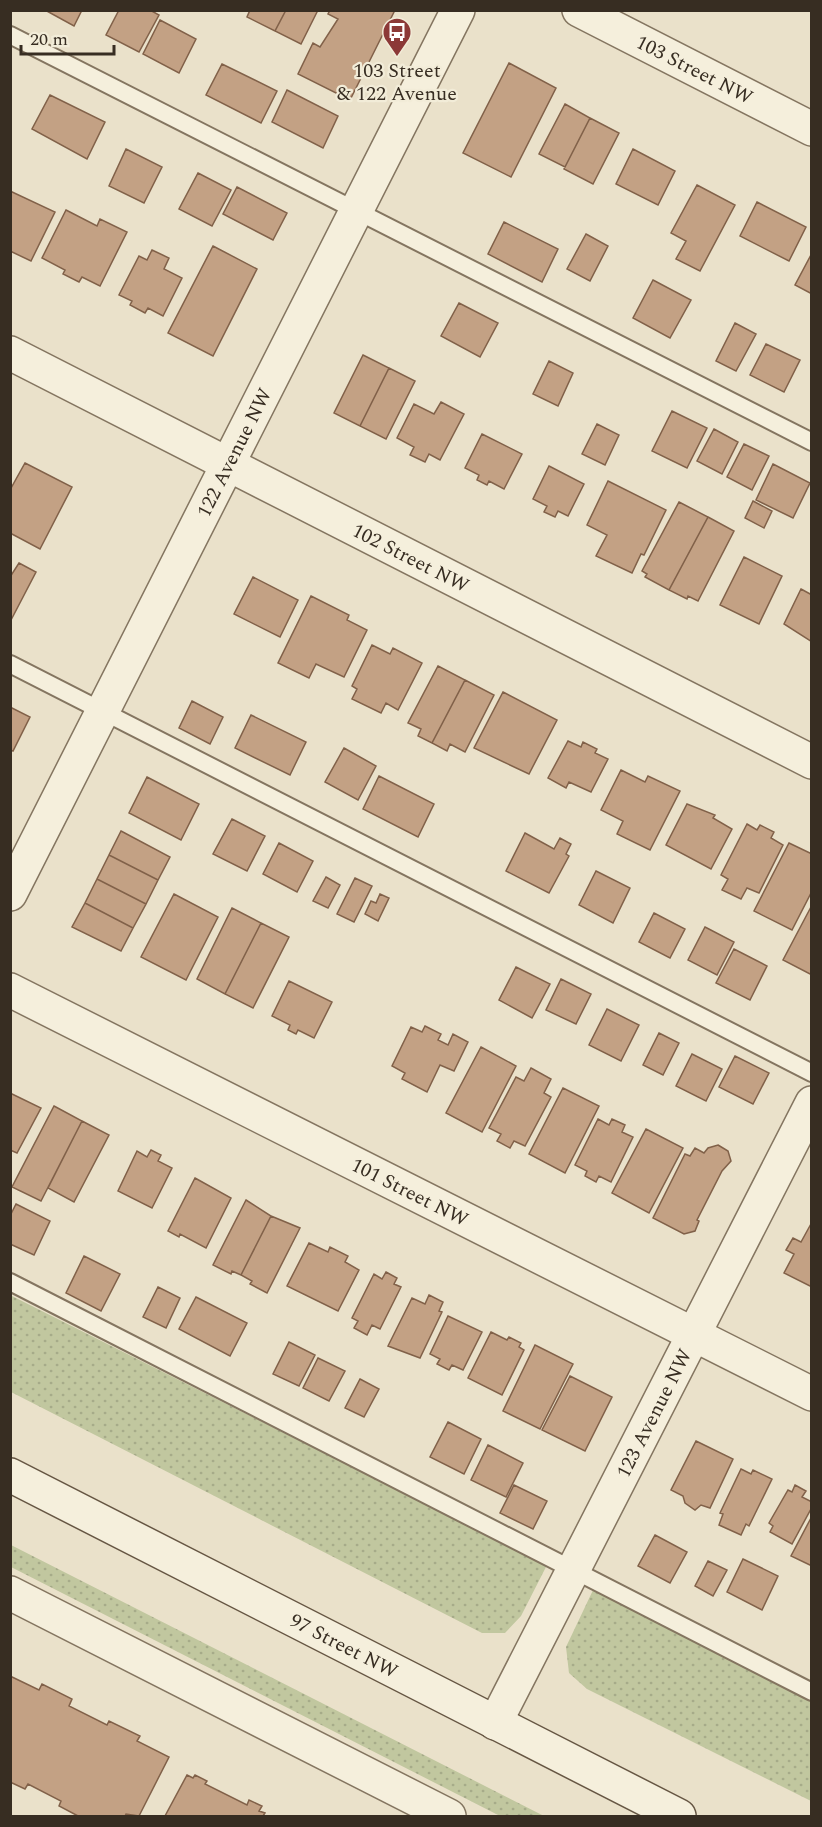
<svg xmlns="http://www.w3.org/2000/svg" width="822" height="1827" font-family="Spectral,serif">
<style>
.grass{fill:url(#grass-dots)}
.building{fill:#c3a184;stroke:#816149;stroke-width:1.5}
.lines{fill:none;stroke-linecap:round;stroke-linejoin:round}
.service-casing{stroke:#847560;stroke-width:20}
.minor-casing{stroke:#847560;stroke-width:36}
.tertiary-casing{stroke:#847560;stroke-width:36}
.secondary-casing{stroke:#665643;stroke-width:36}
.service{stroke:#f5efdc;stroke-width:16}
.minor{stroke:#f5efdc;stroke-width:33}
.tertiary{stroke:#f5efdc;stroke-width:33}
.secondary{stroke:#f5efdc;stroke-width:33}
.labels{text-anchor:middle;stroke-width:4.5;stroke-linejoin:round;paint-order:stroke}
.poi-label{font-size:20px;fill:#372d22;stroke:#f2ecd8}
.street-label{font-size:20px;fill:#372d22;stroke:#f2ecd8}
</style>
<defs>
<pattern id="grass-dots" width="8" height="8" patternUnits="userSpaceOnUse" patternTransform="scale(1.5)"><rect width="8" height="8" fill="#c1c79f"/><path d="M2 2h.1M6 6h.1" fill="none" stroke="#a6ab89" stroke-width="1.8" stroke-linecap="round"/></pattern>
</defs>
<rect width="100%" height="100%" fill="#eae1ca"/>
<path class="grass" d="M10 1295 547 1565 521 1616 505 1633H482L11 1392Z
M11 1545 544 1816H500L11 1567Z
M594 1588 811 1698V1801L587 1689 569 1673 566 1647Z"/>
<path class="building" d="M45 10H82L74 26Z
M119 10H150L159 15 139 52 106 35Z
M250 10H286L275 31 247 17Z
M286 10H318L301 44 275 31Z
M330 10H395L350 100 298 74 313 43 320 47 338 19 328 14Z
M160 20 196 39 179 73 143 54Z
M509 63 556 88 511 177 463 153Z
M222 64 277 91 261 123 206 95Z
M287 90 338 116 323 148 272 122Z
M50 95 105 122 87 159 32 129Z
M565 104 590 118 565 167 539 154Z
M590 118 619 133 593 184 564 169Z
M126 149 162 167 144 203 109 186Z
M633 149 675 171 658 205 616 184Z
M198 173 231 190 212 226 179 209Z
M697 185 735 205 700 271 676 259 686 241 671 233Z
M237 187 287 213 273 240 223 214Z
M10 191 55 212 31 261 10 251Z
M757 202 806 227 789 261 740 236Z
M66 210 97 226 100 219 127 232 100 286 82 277 79 282 63 274 65 270 42 258Z
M504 222 558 249 542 282 488 254Z
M586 234 608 246 590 281 567 269Z
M213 246 257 269 213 356 168 333Z
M152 250 169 258 164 269 182 278 163 316 148 308 145 313 130 305 132 301 119 295 139 256 147 260Z
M812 253V294L795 285Z
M653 280 691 300 670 338 633 318Z
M459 303 498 323 480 357 441 336Z
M735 323 756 334 736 371 716 361Z
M766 344 800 360 784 392 750 375Z
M363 355 389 368 360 426 334 413Z
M549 361 573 373 558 406 533 394Z
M389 368 415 381 386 439 360 426Z
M441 402 464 414 440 460 429 454 425 462 410 455 414 447 397 438 414 404 434 414Z
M672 411 707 428 687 468 652 451Z
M597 424 619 435 605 465 582 454Z
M714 429 738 442 722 474 697 461Z
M482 434 522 454 504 489 489 481 487 485 477 480 479 475 465 468Z
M744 444 769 456 752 490 727 477Z
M25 463 72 487 40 549 10 533V490Z
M773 464 810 483 793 518 756 500Z
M549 466 584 484 568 516 558 511 555 517 544 512 547 506 533 499Z
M608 481 666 510 644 555 641 554 632 573 596 556 607 535 587 525Z
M753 501 772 511 764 528 745 518Z
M679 502 708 517 669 590 645 577 647 574 642 571Z
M708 517 734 531 698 601 688 596 687 599 669 590Z
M744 557 782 576 759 624 720 605Z
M19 563 36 572 10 622V577Z
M253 577 298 600 280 637 234 614Z
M801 589 812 595V642L784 624Z
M311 596 349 615 347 620 367 630 344 677 316 664 309 678 278 663Z
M372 645 390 654 393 648 422 663 398 710 386 703 381 713 352 699 357 689 352 686Z
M438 666 465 680 432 743 418 736 421 729 408 723Z
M465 680 494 695 465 752 450 744 447 751 432 743Z
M503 692 557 720 529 774 474 748Z
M192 701 223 717 210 744 179 728Z
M10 707 30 717 13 751 10 750Z
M251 715 306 742 290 775 235 748Z
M568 741 581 747 583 742 597 749 595 753 608 759 591 792 569 782 566 788 548 778Z
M344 748 376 766 358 800 325 782Z
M621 770 645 782 648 776 680 791 650 850 617 834 623 821 601 810Z
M379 776 434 804 418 837 363 809Z
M147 777 199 804 181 840 129 813Z
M687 804 715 815 713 818 732 829 711 869 666 845Z
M232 819 265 836 247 871 213 854Z
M747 824 757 830 760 825 774 832 771 838 783 845 759 893 747 888 741 899 722 890 728 879 721 875Z
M121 831 170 857 158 880 109 855Z
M525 833 554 849 560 838 571 844 566 854 569 856 549 893 506 871Z
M279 843 313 861 297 892 263 874Z
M789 843 812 854V891L792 930 754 911Z
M109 855 158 880 146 904 97 879Z
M596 871 630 888 613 923 579 905Z
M326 877 340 885 328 908 313 901Z
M355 878 372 886 354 922 337 914Z
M97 879 146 904 133 928 85 903Z
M174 894 218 917 186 980 141 957Z
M380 894 389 898 378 921 365 914 371 901 376 903Z
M85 903 133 928 121 951 72 927Z
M812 905V975L783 960Z
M232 908 261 923 225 994 197 979Z
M654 913 685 929 670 958 639 942Z
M261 923 289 937 253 1008 225 994Z
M705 927 734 942 717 975 688 960Z
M734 949 767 966 750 1000 716 983Z
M516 967 550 984 532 1018 499 1000Z
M561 979 591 994 576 1024 546 1010Z
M289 981 332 1002 314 1038 298 1030 296 1034 288 1030 290 1025 272 1016Z
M607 1009 639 1025 621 1061 589 1045Z
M425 1026 441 1034 438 1040 448 1045 453 1034 468 1042 454 1071 440 1065 427 1092 402 1079 405 1073 392 1066 411 1027 422 1032Z
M659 1033 679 1043 663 1075 643 1065Z
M481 1047 516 1066 482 1132 446 1113Z
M692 1054 722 1069 706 1101 676 1086Z
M735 1056 769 1073 753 1104 719 1087Z
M531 1068 551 1079 544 1093 551 1097 525 1146 514 1141 510 1148 497 1141 501 1134 489 1128 516 1077 524 1081Z
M563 1088 599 1106 565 1173 529 1154Z
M10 1093 41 1108 17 1153 10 1150Z
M54 1106 82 1121 41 1201 12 1187Z
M598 1119 609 1125 612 1119 625 1125 622 1132 633 1137 611 1182 599 1176 596 1182 585 1176 587 1171 575 1165Z
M82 1121 109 1135 74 1202 48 1188Z
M646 1129 683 1148 649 1213 612 1193Z
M718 1145 728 1151 731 1161 722 1171 697 1220 699 1221 695 1231 684 1234 653 1218 685 1154 690 1156 695 1148 704 1153 708 1148Z
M151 1150 161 1155 158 1161 172 1168 152 1208 118 1191 137 1151 147 1157Z
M195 1178 231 1198 206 1248 180 1234 179 1237 168 1231Z
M246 1200 271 1216 241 1275 232 1271 231 1274 213 1265Z
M16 1204 50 1221 34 1255 10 1244V1216Z
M271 1216 300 1228 267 1293 250 1284 252 1281 241 1275Z
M812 1222V1287L784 1273 794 1254 786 1250 793 1238 801 1242Z
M309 1243 328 1252 330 1247 348 1256 345 1262 359 1270 338 1311 287 1286Z
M84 1256 120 1274 101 1311 66 1293Z
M386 1272 397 1278 394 1284 401 1287 380 1329 372 1325 367 1335 354 1328 358 1321 352 1318 374 1274 382 1279Z
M158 1287 180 1298 166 1328 143 1317Z
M429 1295 443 1302 439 1311 442 1312 420 1358 388 1346 412 1298 425 1304Z
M196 1297 247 1323 230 1356 179 1329Z
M448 1316 482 1332 463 1370 452 1365 449 1370 437 1364 440 1359 430 1354Z
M491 1332 507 1340 509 1337 521 1343 519 1347 524 1350 502 1395 468 1378Z
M289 1342 315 1355 299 1386 273 1374Z
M535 1345 573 1364 540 1429 503 1411Z
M318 1358 345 1371 329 1401 303 1388Z
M570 1376 612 1397 585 1451 542 1430Z
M360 1379 379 1389 364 1417 345 1408Z
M448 1422 481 1439 464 1474 430 1457Z
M696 1441 733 1459 710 1508 701 1505 695 1510 685 1503 683 1496 671 1490Z
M488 1445 523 1463 506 1497 471 1480Z
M741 1469 751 1474 753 1470 772 1479 749 1526 746 1524 741 1535 719 1525 723 1514 720 1513Z
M514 1485 547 1501 533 1529 500 1513Z
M795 1485 806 1491 802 1497 812 1502V1507L792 1544 770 1532 773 1526 769 1523 788 1490 792 1492Z
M812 1516V1566L791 1556Z
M655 1535 687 1552 670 1583 638 1566Z
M743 1559 778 1576 762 1610 727 1592Z
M708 1561 727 1570 713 1596 695 1586Z
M10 1676 39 1690 42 1684 72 1699 69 1706 107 1725 109 1721 140 1736 137 1741 169 1757 139 1816 126 1814 125 1816H78L59 1806 61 1801 28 1784 25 1789 10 1782Z
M187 1775 193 1778 195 1775 207 1781 205 1784 247 1805 249 1800 262 1806 259 1811 265 1813 263 1816H165Z"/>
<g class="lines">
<g class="service-casing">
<path id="service" d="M10 35 812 442
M10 664 812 1073
M10 1282 812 1692"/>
</g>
<g class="minor-casing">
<g id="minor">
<path id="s1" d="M579 10 812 129"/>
<path id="s2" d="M10 353 812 762"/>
<path id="s3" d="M10 990 812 1394"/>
<path d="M10 1593 449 1816"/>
<path id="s4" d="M495 1723 812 1103"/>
</g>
</g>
<g class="tertiary-casing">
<g id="tertiary">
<path id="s5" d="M10 894 458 10"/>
</g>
</g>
<g class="secondary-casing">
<g id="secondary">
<path id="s6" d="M10 1475 679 1816"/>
</g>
</g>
<use href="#service" class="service"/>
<use href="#minor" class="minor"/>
<use href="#tertiary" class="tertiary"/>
<use href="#secondary" class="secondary"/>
</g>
<defs>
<g id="bus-pin" transform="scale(1.5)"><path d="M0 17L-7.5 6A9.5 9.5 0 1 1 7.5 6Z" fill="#8c3937" stroke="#f2ecd8"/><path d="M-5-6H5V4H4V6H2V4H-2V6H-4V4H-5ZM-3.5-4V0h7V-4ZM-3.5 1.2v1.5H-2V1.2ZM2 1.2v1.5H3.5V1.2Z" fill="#fff"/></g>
</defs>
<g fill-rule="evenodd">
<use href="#bus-pin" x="397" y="32"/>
</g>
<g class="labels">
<g class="poi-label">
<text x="397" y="77">103 Street<tspan x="397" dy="23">&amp; 122 Avenue</tspan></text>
</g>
<g class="street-label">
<text dy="7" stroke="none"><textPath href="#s1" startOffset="130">103 Street NW</textPath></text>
<text dy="7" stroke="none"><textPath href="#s5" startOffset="495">122 Avenue NW</textPath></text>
<text dy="7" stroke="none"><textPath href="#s2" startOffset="450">102 Street NW</textPath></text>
<text dy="7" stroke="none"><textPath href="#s3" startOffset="448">101 Street NW</textPath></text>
<text dy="7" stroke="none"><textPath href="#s4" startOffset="348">123 Avenue NW</textPath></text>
<text dy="7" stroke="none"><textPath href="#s6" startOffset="375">97 Street NW</textPath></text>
</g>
</g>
<rect width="822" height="1827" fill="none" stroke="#372d22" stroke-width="24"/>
<path d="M21 45v9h93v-9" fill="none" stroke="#372d22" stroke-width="3"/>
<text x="30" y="45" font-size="18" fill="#372d22" stroke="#f2ecd8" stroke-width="4.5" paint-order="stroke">20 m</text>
</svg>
